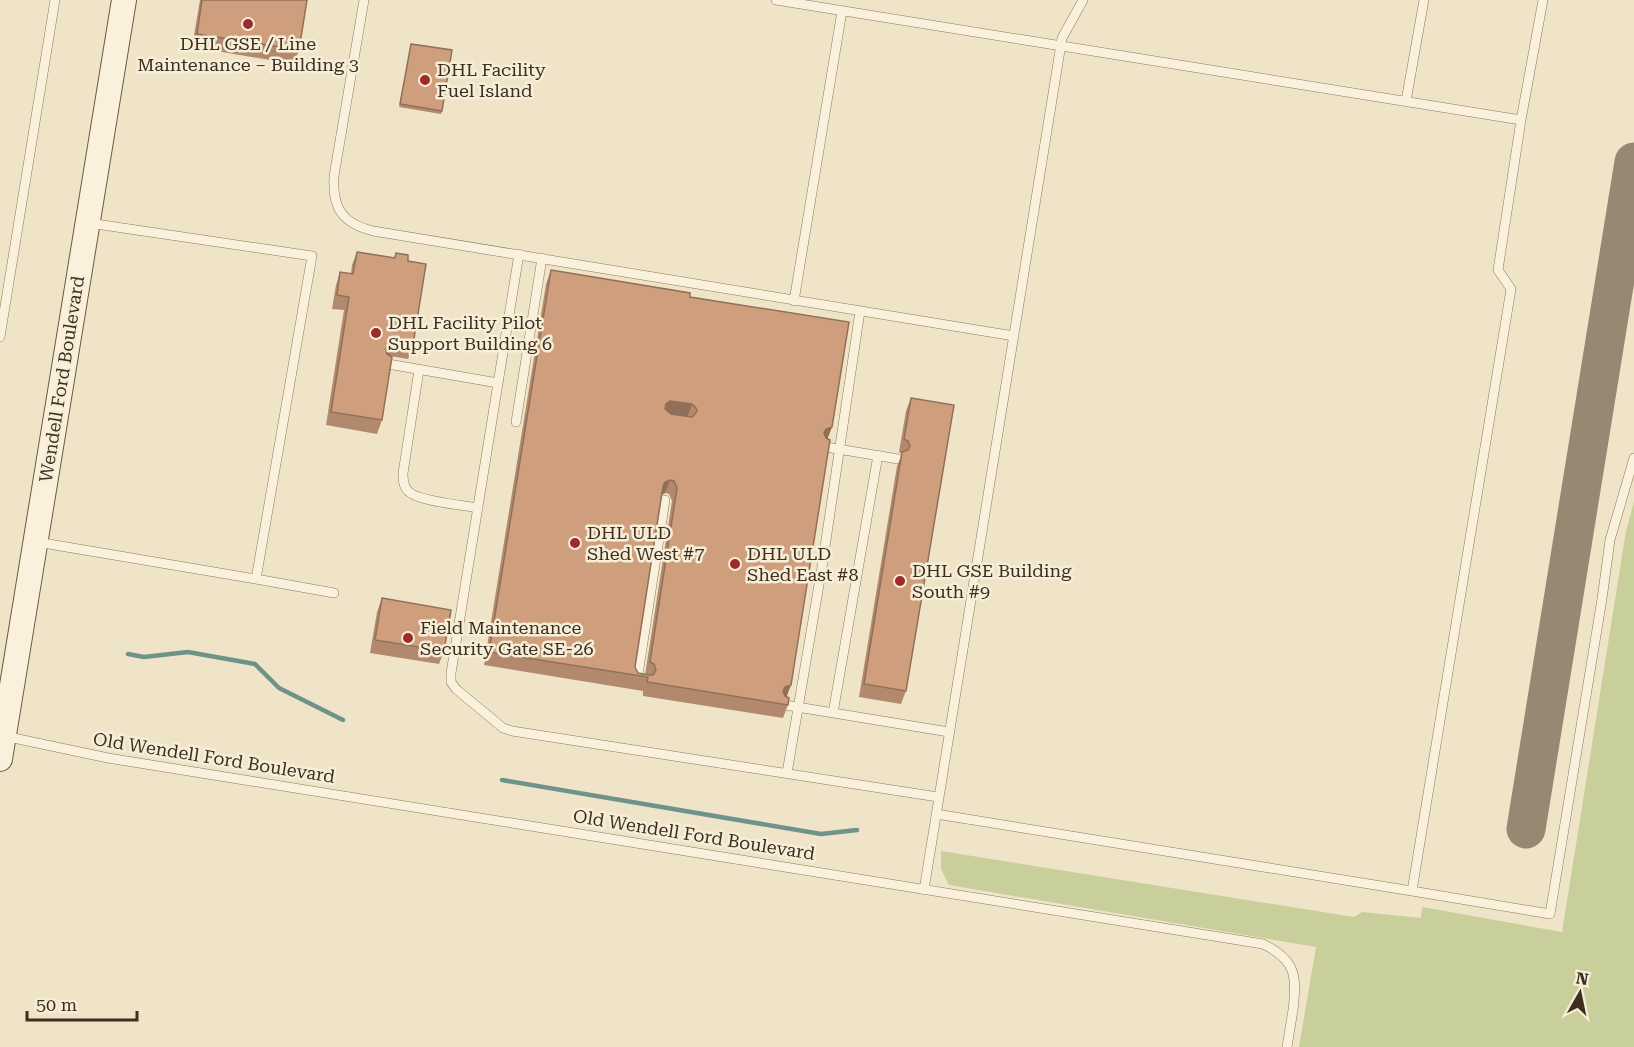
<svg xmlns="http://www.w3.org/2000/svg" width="1634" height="1047" font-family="'Roboto Serif',serif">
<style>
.green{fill:#c9cf9b}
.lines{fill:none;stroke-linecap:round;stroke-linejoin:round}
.stream{stroke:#6f938a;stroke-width:4.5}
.taxiway{stroke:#968974;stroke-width:39}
.lane-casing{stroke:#8d765c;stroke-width:10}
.secondary-casing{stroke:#6f573f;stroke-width:26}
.lane{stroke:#faf1dc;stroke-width:9}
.secondary{stroke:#faf1dc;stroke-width:24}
.wall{fill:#b2896c;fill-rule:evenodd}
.shaded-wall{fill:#916f58}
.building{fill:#cf9f7d;stroke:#916f58;stroke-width:1.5;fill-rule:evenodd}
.poi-dot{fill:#9e2a2b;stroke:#f7eed8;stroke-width:2}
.labels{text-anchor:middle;stroke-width:5;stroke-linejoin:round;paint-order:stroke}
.poi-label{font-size:18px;fill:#3d2e20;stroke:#f7eed8;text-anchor:start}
.street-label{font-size:18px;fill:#3d2e20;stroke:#f7eed8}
</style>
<rect width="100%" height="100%" fill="#f0e4c8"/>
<path class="green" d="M1634 502V1047H1299L1316 947 949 885 941 869V851L1354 917 1362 912 1421 918 1422 907 1562 932 1626 531Z"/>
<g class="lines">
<path class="stream" d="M128 654 144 657 188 652 255 664 279 688 343 720
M502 780 821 834 857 830"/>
<path class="taxiway" d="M1526 829 1634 162"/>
<g class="lane-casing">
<path id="lane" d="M364 0 334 176C332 208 342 223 373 231L1014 336
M776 0 1521 120
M1406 101 1424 0
M519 254 451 673V682L456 689 503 728 512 731 938 797
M794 301 842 11
M0 337 55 0
M388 364 498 383
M419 370 403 473C403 479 403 486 408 491 416 501 463 505 478 508
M516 422 542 258
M826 447 898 459
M37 542 256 579 312 256 89 223
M256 579 334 593
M640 681H637L665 500
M785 705 949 732
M833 713 878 455
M4 736 108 758 1263 944C1296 960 1297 976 1293 1010 1291 1022 1289 1035 1287 1047
M787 773 822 567 860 311
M936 814 1412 891 1511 289 1498 270 1521 120 1543 0
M924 890 1062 38 1083 0
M1412 891 1550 914 1602 599 1610 540 1634 458"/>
</g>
<g class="secondary-casing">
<path id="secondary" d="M0 759 124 0"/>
</g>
<use href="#lane" class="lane"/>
<use href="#secondary" class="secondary"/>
</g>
<path class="wall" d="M200 0H307L299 50 294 64 192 47Z
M411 44 442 111 441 114 399 107Z
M357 252 394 258 396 253 408 261 413 345 408 359 390 356 382 420 377 434 326 425 344 310 332 309 336 285 340 272 351 274 352 265Z
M551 270 690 297 832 427 827 439 787 697 788 705 783 718 643 696V691L484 665 546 284ZM665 493 669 494 672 501 645 675 638 673 635 667 662 495Z
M911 398 906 691 901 704 859 697 897 466 902 454 899 452 906 411Z
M382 598 444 651 439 664 370 653 377 612Z"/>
<path class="shaded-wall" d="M394 344 389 357 382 362 388 346Z
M670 401 692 404 687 418 665 415 666 404Z
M832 427 827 440 821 442 826 429Z
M670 480 665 493 660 495 658 499 665 482Z
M791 685 786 698 780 700 778 704 785 687Z"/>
<path class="building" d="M202 0H307L299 50 197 34Z
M411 44 452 50 442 111 400 104Z
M357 252 395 258 396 253 408 255V261L426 264 413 345 395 342 394 344 388 346 386 349 387 354 392 357 382 420 331 412 349 297 337 295 340 272 353 274Z
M551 270 690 293V297L849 322 832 427 826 429 824 433 826 438 830 440 791 685 785 687 783 691 785 696 789 698 788 705 647 682 648 677 489 652ZM670 401 692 404 696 408 697 411 695 414 692 417 671 414 665 409 666 404ZM670 480 674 481 677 488 650 662 654 664 656 670 653 675H649L638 673 635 667 663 486 665 482Z
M911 398 954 405 906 691 864 684 902 452 908 450 910 446 908 441 904 439Z
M382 598 451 610 444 651 375 640Z"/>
<g class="poi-dot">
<circle cx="248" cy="24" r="6"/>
<circle cx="425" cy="80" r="6"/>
<circle cx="376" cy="333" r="6"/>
<circle cx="575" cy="543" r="6"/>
<circle cx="735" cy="564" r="6"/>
<circle cx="900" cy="581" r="6"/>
<circle cx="408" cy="638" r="6"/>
</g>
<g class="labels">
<g class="poi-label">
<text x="248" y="50" text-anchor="middle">DHL GSE / Line<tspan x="248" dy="21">Maintenance – Building 3</tspan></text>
<text x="437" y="76">DHL Facility<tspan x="437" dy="21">Fuel Island</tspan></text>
<text x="388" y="329">DHL Facility Pilot<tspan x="388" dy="21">Support Building 6</tspan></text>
<text x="587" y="539">DHL ULD<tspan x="587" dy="21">Shed West #7</tspan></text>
<text x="747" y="560">DHL ULD<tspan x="747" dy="21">Shed East #8</tspan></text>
<text x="912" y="577">DHL GSE Building<tspan x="912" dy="21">South #9</tspan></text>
<text x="420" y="634">Field Maintenance<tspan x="420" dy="21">Security Gate SE-26</tspan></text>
</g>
<g class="street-label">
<text transform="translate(62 379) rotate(-81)" y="6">Wendell Ford Boulevard</text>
<text transform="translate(214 758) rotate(9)" y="6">Old Wendell Ford Boulevard</text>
<text transform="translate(694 835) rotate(9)" y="6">Old Wendell Ford Boulevard</text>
</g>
</g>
<g transform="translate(1580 993) rotate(9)" stroke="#f7eed8" stroke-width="4.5" paint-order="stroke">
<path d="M0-4.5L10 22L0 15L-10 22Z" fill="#3d2e20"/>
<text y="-9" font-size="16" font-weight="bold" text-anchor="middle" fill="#3d2e20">N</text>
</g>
<path d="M27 1011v9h110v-9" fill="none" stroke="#3d2e20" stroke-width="3"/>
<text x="36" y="1011" font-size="18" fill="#3d2e20" stroke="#f7eed8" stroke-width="4.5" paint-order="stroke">50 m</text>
</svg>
